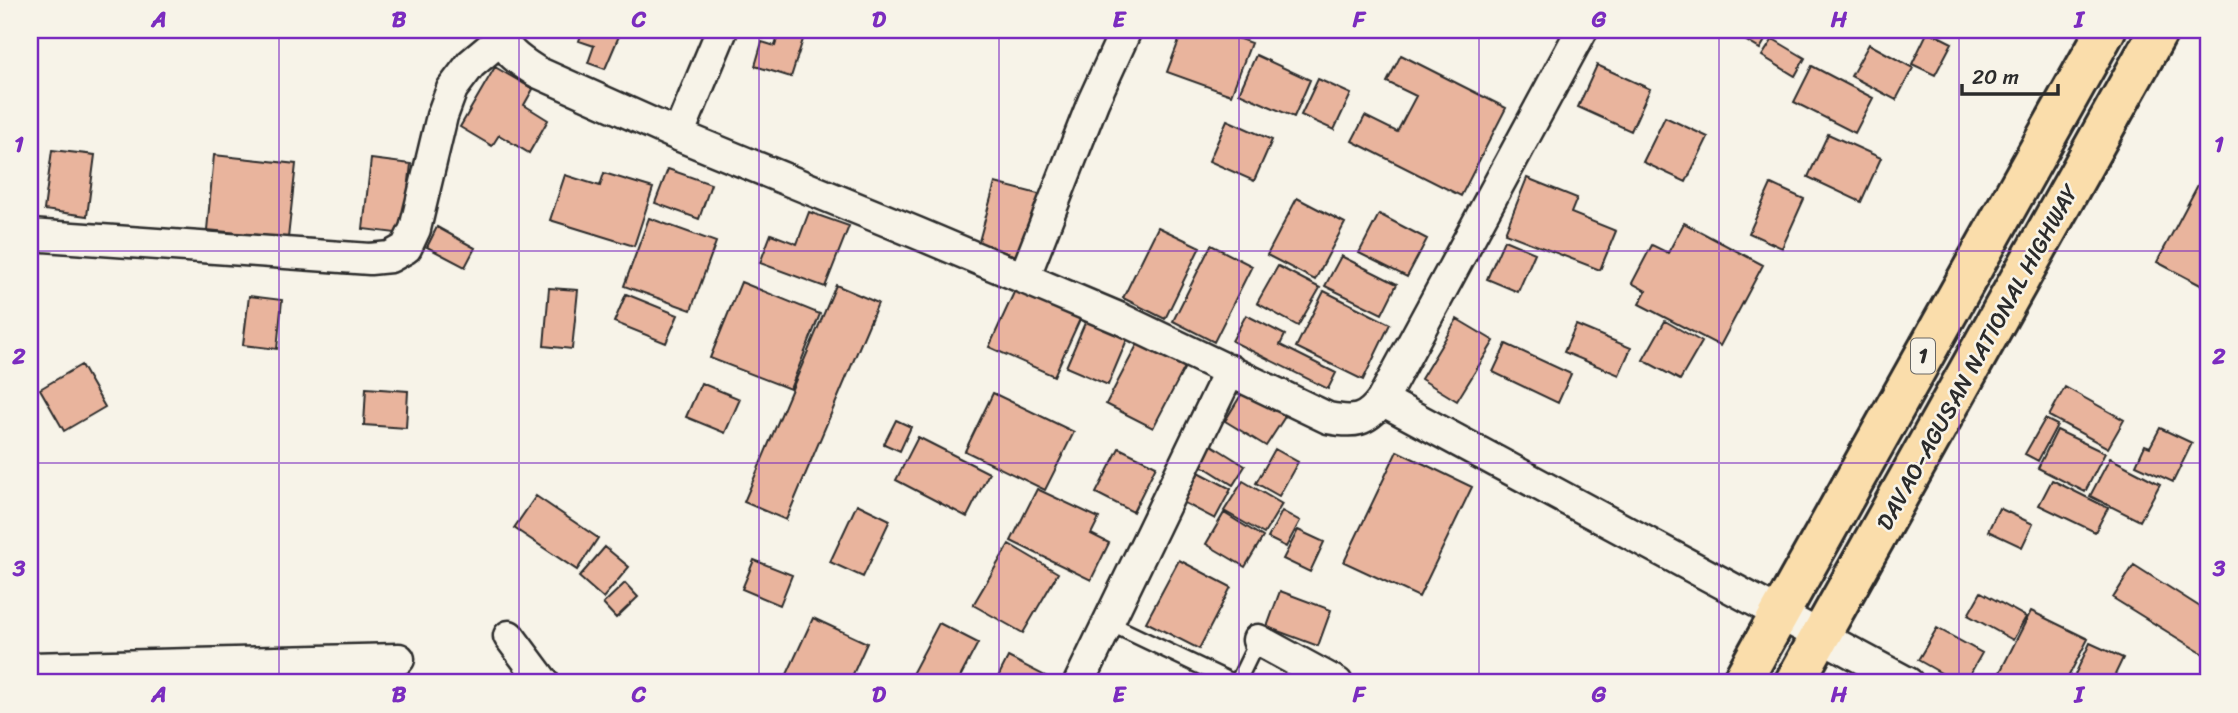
<svg xmlns="http://www.w3.org/2000/svg" width="2238" height="713" font-family="Sriracha,sans-serif">
<style>
.building{fill:#e9b49d;stroke:#2b2b2b;stroke-width:2}
.lines{fill:none;stroke-linecap:round;stroke-linejoin:round}
.lane-casing{stroke:#2b2b2b;stroke-width:19}
.street-casing{stroke:#2b2b2b;stroke-width:35}
.highway-casing{stroke:#2b2b2b;stroke-width:44}
.lane{stroke:#f7f3e8;stroke-width:14}
.street{stroke:#f7f3e8;stroke-width:30}
.highway{stroke:#faddab;stroke-width:38}
.grid{fill:none;stroke:#7b2cbf;stroke-width:2;stroke-opacity:0.55}
.labels{text-anchor:middle;stroke-width:5;stroke-linejoin:round;paint-order:stroke}
.shield{fill:#f7f3e8;stroke:#686764;stroke-width:2}
.shield-label{font-size:21px;font-weight:bold;fill:#2b2b2b}
.street-label{font-size:23px;fill:#2b2b2b;stroke:#f7f3e8}
.neatline{fill:none;stroke:#7b2cbf;stroke-width:2.5}
.grid-label{font-size:23px;text-anchor:middle;font-weight:bold;fill:#7b2cbf}
</style>
<rect width="100%" height="100%" fill="#f7f3e8"/>
<filter id="ink" filterUnits="userSpaceOnUse"><feTurbulence type="fractalNoise" baseFrequency=".0143" numOctaves="2"/><feDisplacementMap in="SourceGraphic" scale="14" xChannelSelector="R" yChannelSelector="G"/><feConvolveMatrix kernelMatrix="1 2 1 2 8 2 1 2 1" color-interpolation-filters="sRGB"/></filter>
<g filter="url(#ink)">
<path class="building" d="M583 30H600L619 36 605 69 588 63 594 46 579 41Z
M780 30H806L791 77 755 66 762 42 775 46Z
M1183 30H1215L1251 43 1231 95 1167 72Z
M1728 30H1771L1760 49Z
M1928 31 1952 43 1935 75 1912 64Z
M1773 39 1805 58 1795 76 1762 56Z
M1869 44 1913 68 1896 100 1851 76Z
M1256 55 1310 80 1294 117 1239 93Z
M1401 55 1506 108 1461 196 1352 141 1365 116 1397 132 1416 96 1387 82Z
M1597 65 1650 89 1631 131 1578 107Z
M1812 66 1873 98 1855 133 1794 102Z
M495 67 533 89 524 105 548 120 529 153 499 135 492 146 460 127Z
M1318 79 1351 94 1334 130 1301 115Z
M1665 117 1708 137 1686 182 1643 162Z
M1227 120 1272 140 1254 181 1209 161Z
M1828 134 1881 158 1861 202 1808 177Z
M52 150 95 155 87 216 44 210Z
M214 155 296 164 288 238 207 230Z
M371 159 411 164 403 234 363 229Z
M2208 166V289L2157 262Z
M668 169 711 184 699 219 655 203Z
M604 173 653 188 634 246 550 220 565 175 600 186Z
M1527 178 1577 198 1571 213 1616 231 1600 270 1505 233Z
M995 183 1042 195 1025 258 978 245Z
M1771 184 1804 199 1782 248 1749 233Z
M1297 198 1345 223 1315 280 1267 255Z
M809 212 849 226 825 287 760 263 771 234 797 244Z
M1379 214 1427 239 1407 277 1359 253Z
M649 218 716 242 691 310 624 286Z
M1684 223 1763 265 1720 346 1639 304 1646 291 1632 283 1652 245 1668 253Z
M437 227 475 248 465 267 427 247Z
M1158 227 1200 247 1165 319 1123 298Z
M1504 240 1535 253 1518 292 1487 279Z
M1211 245 1252 266 1214 342 1173 321Z
M1341 256 1397 284 1382 314 1325 286Z
M1278 266 1320 288 1298 326 1257 303Z
M741 282 820 314 790 389 710 358Z
M836 285 878 303 786 520 744 502Z
M549 288 578 290 572 349 544 346Z
M1016 288 1081 317 1054 376 989 347Z
M1324 291 1390 324 1363 380 1296 347Z
M626 294 678 315 666 343 614 322Z
M249 296 282 300 277 349 243 345Z
M1246 315 1285 335 1280 345 1336 373 1328 389 1232 341Z
M1087 318 1129 335 1108 385 1066 367Z
M1457 319 1494 341 1457 401 1421 379Z
M1665 321 1702 342 1680 380 1643 360Z
M1576 325 1631 348 1619 375 1564 352Z
M1138 343 1185 367 1153 428 1106 404Z
M1506 344 1571 374 1558 403 1493 372Z
M81 365 105 407 64 431 40 389Z
M701 383 740 399 725 433 686 417Z
M2065 387 2124 420 2108 448 2049 416Z
M366 388 408 391 406 428 364 425Z
M1244 390 1286 415 1266 446 1225 421Z
M993 393 1074 432 1045 490 965 451Z
M2045 419 2057 425 2038 461 2025 454Z
M896 420 911 427 900 451 884 444Z
M2160 428 2192 443 2173 482 2136 465 2145 445 2150 447Z
M2057 430 2105 453 2085 492 2038 468Z
M918 437 989 473 967 517 896 480Z
M1210 444 1245 466 1233 485 1198 463Z
M1119 448 1156 466 1133 512 1096 493Z
M1275 449 1298 462 1279 496 1256 483Z
M1397 451 1472 487 1419 597 1344 562Z
M2110 458 2160 484 2140 521 2090 496Z
M1193 469 1231 489 1215 519 1177 499Z
M2052 480 2108 508 2095 532 2039 505Z
M1243 481 1282 504 1264 534 1224 511Z
M1037 489 1099 518 1091 534 1109 543 1091 580 1011 541Z
M536 496 598 538 577 570 514 528Z
M857 504 890 520 863 577 830 562Z
M1999 508 2033 524 2022 547 1988 531Z
M1282 511 1300 521 1286 547 1268 538Z
M1224 513 1263 537 1245 567 1206 544Z
M1298 530 1324 542 1310 572 1283 559Z
M1009 544 1058 573 1023 633 973 605Z
M605 547 629 567 603 598 579 577Z
M754 560 792 575 780 605 742 589Z
M1179 560 1231 587 1199 649 1146 622Z
M2134 565 2208 612V657L2113 598Z
M625 583 638 597 616 618 603 604Z
M1280 591 1331 610 1318 646 1267 627Z
M1981 592 2026 617 2013 640 1968 615Z
M2031 611 2088 639 2065 683H2008L1997 678Z
M813 618 867 643 849 683H783Z
M939 623 978 643 957 683H930L912 674Z
M1937 628 1982 653 1965 683H1959L1918 660Z
M2090 643 2123 658 2111 683H2071Z
M1008 657 1057 682V683H995Z
M360 668 385 669V683H360Z
M341 679 342 683H271V682Z"/>
<g class="lines">
<g class="lane-casing">
<path id="lane" d="M1109 623 1235 683
M1237 683 1258 640"/>
</g>
<g class="street-casing">
<path id="street" d="M500 30C503 51 520 61 537 72L678 135 917 233 1121 319 1328 418C1354 423 1366 422 1382 400L1582 30
M678 135 722 30
M30 235 370 259 390 257 406 248 415 229 442 116 452 89 471 64 501 39
M1024 278 1093 102 1126 30
M1382 400 1908 683
M509 636 544 683
M1258 640 1337 683
M30 668 399 659
M1079 683 1230 370"/>
</g>
<g class="highway-casing">
<path id="highway" d="M1741 683 2106 30
M1794 683 2159 30"/>
</g>
<use href="#lane" class="lane"/>
<use href="#street" class="street"/>
<use href="#highway" class="highway"/>
</g>
</g>
<path class="grid" d="M279 30V683M519 30V683M759 30V683M999 30V683M1239 30V683M1479 30V683M1719 30V683M1959 30V683M30 251H2208M30 463H2208"/>
<g class="labels">
<rect class="shield" x="1911" y="338.5" width="24" height="35" rx="5"/>
<g class="shield-label">
<text x="1923" y="363">1</text>
</g>
<g class="street-label">
<text transform="translate(1977 357) rotate(-61)" y="8">DAVAO-AGUSAN NATIONAL HIGHWAY</text>
</g>
</g>
<rect width="2238" height="713" fill="none" stroke="#f7f3e8" stroke-width="77"/>
<path d="M1962 84v10h96v-10" fill="none" stroke="#2b2b2b" stroke-width="3.5"/>
<text x="1972" y="84" font-size="21" fill="#2b2b2b" stroke="#f7f3e8" stroke-width="5" paint-order="stroke">20 m</text>
<rect x="38" y="38" width="2162" height="636" class="neatline"/>
<g class="grid-label">
<text x="159" y="27">A</text>
<text x="399" y="27">B</text>
<text x="639" y="27">C</text>
<text x="879" y="27">D</text>
<text x="1119" y="27">E</text>
<text x="1359" y="27">F</text>
<text x="1599" y="27">G</text>
<text x="1839" y="27">H</text>
<text x="2079" y="27">I</text>
<text x="19" y="152">1</text>
<text x="2219" y="152">1</text>
<text x="19" y="364">2</text>
<text x="2219" y="364">2</text>
<text x="19" y="576">3</text>
<text x="2219" y="576">3</text>
<text x="159" y="702">A</text>
<text x="399" y="702">B</text>
<text x="639" y="702">C</text>
<text x="879" y="702">D</text>
<text x="1119" y="702">E</text>
<text x="1359" y="702">F</text>
<text x="1599" y="702">G</text>
<text x="1839" y="702">H</text>
<text x="2079" y="702">I</text>
</g>
</svg>
